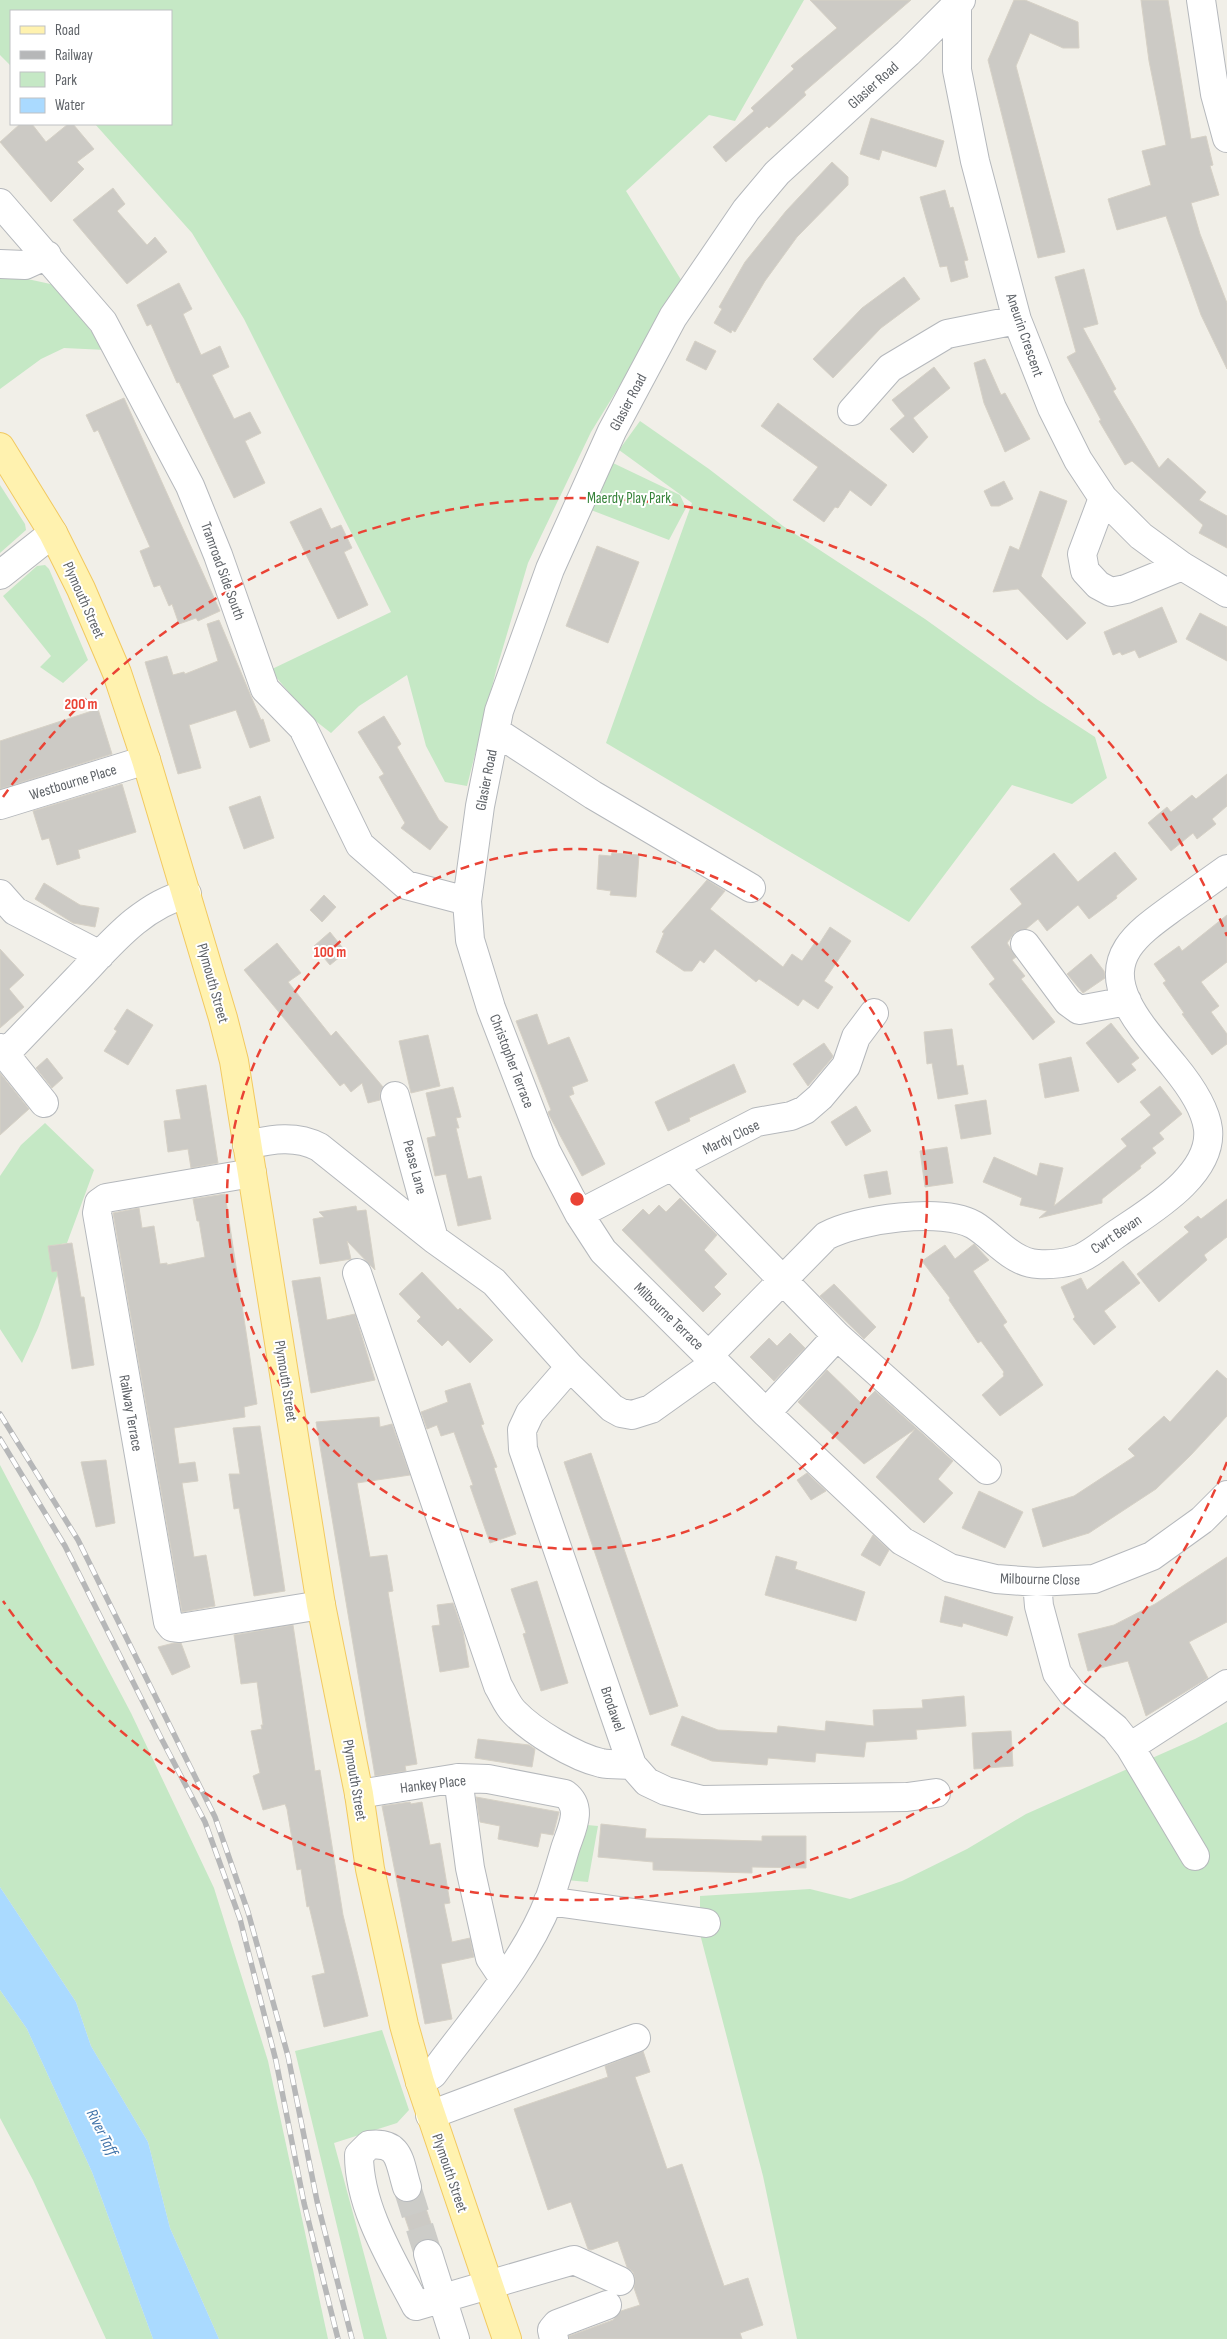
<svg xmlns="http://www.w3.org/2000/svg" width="1227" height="2339" font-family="'Sofia Sans Condensed',sans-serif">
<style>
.green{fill:#c5e8c5}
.water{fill:#aadaff}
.building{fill:#cccac5;stroke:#d6d1c6}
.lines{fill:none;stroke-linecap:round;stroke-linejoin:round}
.minor-tunnel{stroke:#ccccc8;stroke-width:28;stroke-dasharray:28 14;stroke-linecap:butt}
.minor-casing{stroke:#b5b8bc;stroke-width:30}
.major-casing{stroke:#f2c960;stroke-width:30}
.minor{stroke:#fff;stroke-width:28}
.major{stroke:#fff2af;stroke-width:28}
.rail-casing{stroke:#b6b7b8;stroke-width:5.5}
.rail{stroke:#fff;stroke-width:4;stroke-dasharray:11;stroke-linecap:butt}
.ring{fill:none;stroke:#ea4335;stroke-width:2.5;stroke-dasharray:9 6}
.labels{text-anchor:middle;stroke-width:4;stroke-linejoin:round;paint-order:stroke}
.street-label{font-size:15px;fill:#5f6368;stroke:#fff}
.park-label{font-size:15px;fill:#348238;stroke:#fff}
.water-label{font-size:16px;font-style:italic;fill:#4174aa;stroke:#fff}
.centre{fill:#ea4335;stroke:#fff;stroke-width:2.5}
.ring-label{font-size:15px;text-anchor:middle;font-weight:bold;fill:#ea4335;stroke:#fff;stroke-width:4;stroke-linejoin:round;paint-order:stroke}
</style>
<rect width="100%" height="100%" fill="#f1efe8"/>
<path class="green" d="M0 0H804L735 121 709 115 626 191 683 283 591 432 528 563 496 671 467 786 445 782 426 746 407 675 359 706 331 733 308 715 270 670 391 612 244 319 192 233 95 124H171V11H11V66L0 55Z
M0 273 55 285 106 350 64 348 41 359 0 389Z
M640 421 709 469 783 526 925 619 1038 700 1095 737 1107 778 1072 804 1012 785 909 922 606 743 692 503 619 450Z
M613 463 680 495 686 508 669 540 591 510Z
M0 485 25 524 26 530 0 553Z
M45 565 49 569 88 660 63 683 40 667 51 656 3 596 37 566Z
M45 1123 94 1170 67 1243 49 1246 59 1271 38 1328 22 1363 0 1329V1176L21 1145Z
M0 1465 131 1713 214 1888 268 2061 328 2339H219L170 2228 148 2142 91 2046 76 2002 0 1887Z
M1227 1722V2339H797L763 2176 700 1934V1896L810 1889 850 1899 902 1881 967 1849 1026 1814 1195 1739Z
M587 1825 598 1826 588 1882 566 1880Z
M0 1990 27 2029 92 2172 153 2339H106L33 2180 0 2118Z
M382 2030 409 2110 397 2123 334 2143 387 2339H364L295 2051Z"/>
<path class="water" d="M0 1887 76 2002 91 2046 148 2142 170 2228 219 2339H153L92 2172 27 2029 0 1990Z"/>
<path class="building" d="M810 0H911L804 92 806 95 769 128 767 126 726 162 713 147 754 111 751 108 794 69 791 66 837 28Z
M1014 0H1025L1078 22 1079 48H1063L1030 33 1016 66 1065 252 1038 258 988 60Z
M1141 0H1168L1191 139 1206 136 1213 165 1210 166 1219 195 1191 203 1200 234 1227 303V369L1201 315 1166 216 1117 230 1108 199 1151 185 1142 151 1166 145 1149 61Z
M871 118 944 141 936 167 882 150 879 160 860 154Z
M20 124H32L46 142 68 124H73L94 149 77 162 84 169 51 202 0 142Z
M832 162 848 177V185L797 237 765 281 735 332 732 330 731 333 714 323 722 309 719 307 745 262 786 211Z
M113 188 125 204 117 211 147 245 155 237 167 252 127 284 73 220Z
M945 190 950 208 953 207 968 260 964 261 968 277 951 282 947 266 940 267 920 197Z
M1084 269 1098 324 1083 328 1116 389 1113 391 1159 468 1168 458 1206 492 1199 500 1227 516V548L1199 533 1203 525 1132 461 1125 465 1099 421 1101 420 1067 357 1076 352 1055 277Z
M904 277 920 299 881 328 833 378 813 359 862 308Z
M179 283 192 309 183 314 201 355 220 346 229 367 212 375 234 419 250 412 261 433 245 441 265 483 234 498 179 382 177 383 151 324 147 326 137 305Z
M695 341 716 351 706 370 686 360Z
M985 359 1001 395 1005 393 1030 439 1005 452 984 403 974 363Z
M934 367 950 388 913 418 928 437 913 453 890 429 905 416 892 400Z
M124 398 220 611 198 621 196 618 179 624 172 604 169 606 160 585 154 587 140 551 150 547 98 430 94 432 86 415Z
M778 403 887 485 871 506 850 490 838 508 835 507 824 522 793 500 818 467 761 426Z
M1004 481 1013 499 999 506H991L984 491Z
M1040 491 1067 501 1041 576 1086 623 1067 640 1018 589 993 592 1010 546 1019 550Z
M321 508 331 529 341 525 352 548 344 552 368 605 338 619 290 522Z
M597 546 639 562 608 643 566 626Z
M1162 607 1177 642 1139 658 1135 650 1122 655 1120 652 1113 655 1104 632Z
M1200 613 1227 627V661L1186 639Z
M219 620 261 720 263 719 270 741 250 748 236 710 189 725 201 768 178 774 145 662 167 656 173 675 184 672 185 674 218 661 207 624Z
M98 709 112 754 0 789V741Z
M384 716 401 744 397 747 439 820 448 827 430 850 401 828 405 823 379 777 384 774 358 732Z
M1227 774V806L1212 819 1216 824 1197 839 1193 833 1171 851 1148 823 1167 807 1171 812 1192 795 1196 799Z
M122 784 136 832 78 850 80 858 57 865 49 838 42 840 33 811Z
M260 796 274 838 244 849 229 807Z
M1115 852 1137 879 1116 896 1117 898 1089 919 1078 905 1047 931 1038 919 1026 929 1015 932 1007 943 1016 957 1012 960 1025 976 1021 979 1055 1022 1033 1040 989 984 995 979 971 947 1022 904 1010 889 1054 853 1078 882Z
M612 853 639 855 636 897 610 895 611 891 597 889 599 855 611 856Z
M707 880 725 891 710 909 783 967 792 954 802 961 816 941 819 944 830 927 851 941 824 981 833 987 818 1009 803 999 798 1006 759 979 756 982 715 949 704 963 700 960 692 971H684L656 952 664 933 662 932Z
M44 883 80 905 99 908 95 927 73 923 35 899Z
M324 895 336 907 322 922 310 910Z
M1227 915V962L1201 982 1219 1006 1211 1012 1227 1034V1044L1212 1055 1182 1014 1184 1013 1163 983 1166 981 1154 964 1179 946 1182 951Z
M330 932 346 952 330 965 314 946Z
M277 943 301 973 288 982 331 1036 336 1031 383 1087 380 1093V1100L368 1103 362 1083 351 1092 344 1083 340 1086 244 970Z
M0 949 24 975 9 989 24 1007 0 1028Z
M1091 954 1104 971 1105 978 1083 993 1067 974Z
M127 1009 153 1025 128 1065 104 1051 117 1031 114 1029Z
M537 1014 548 1045 569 1037 588 1081 572 1087 574 1094 569 1096 605 1164 582 1176 549 1115 548 1112 551 1110 516 1021Z
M1111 1023 1139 1058 1131 1064 1136 1070 1118 1083 1086 1043Z
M952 1029 957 1066 963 1065 968 1094 938 1099 932 1063 927 1064 924 1032Z
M428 1035 440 1086 411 1093 399 1041Z
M824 1043 833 1056 832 1058 808 1086 793 1064Z
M1071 1057 1079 1091 1045 1098 1039 1064Z
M47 1058 63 1078 52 1088 36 1068Z
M734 1064 746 1092 689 1118 690 1121 668 1131 655 1102Z
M0 1073 29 1109 0 1135Z
M206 1085 218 1163 191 1168 188 1149 168 1152 164 1121 181 1119 176 1090Z
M1160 1086 1182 1114 1159 1133 1164 1139 1152 1148 1156 1153 1140 1166 1141 1168 1102 1199V1203L1039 1218 1047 1211 1020 1205 1022 1198 983 1182 994 1157 1037 1176 1040 1163 1063 1168 1054 1206 1127 1146 1121 1139 1151 1115 1140 1102Z
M453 1087 461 1117 456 1118 459 1128H456L468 1179 481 1176 491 1219 458 1226 446 1174 435 1176 427 1138 436 1136 426 1093Z
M986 1100 991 1134 961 1139 955 1105Z
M856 1106 871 1131 846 1146 831 1122Z
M947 1147 953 1183 925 1187 920 1151Z
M887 1171 891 1194 869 1198 864 1175Z
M225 1194 257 1404 244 1407 245 1417 174 1428 179 1464 195 1462 198 1481 182 1483 194 1557 206 1555 215 1606 182 1612 113 1213 139 1208 142 1228 154 1226 160 1264 167 1263V1265L205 1257 199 1221H197L193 1199Z
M680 1198 717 1235 704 1250 727 1274 714 1287 721 1294 703 1312 622 1230 643 1209 649 1215 659 1205 666 1212Z
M1227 1199V1237L1204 1255 1207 1260 1159 1302 1137 1274 1189 1232 1184 1227 1198 1216 1201 1219Z
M356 1206 357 1211 366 1210 375 1270 347 1241 351 1259 320 1264 313 1219 324 1217 319 1212Z
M72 1243 81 1297H84L94 1365 72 1369 57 1271 52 1272 48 1246Z
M974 1244 989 1260 973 1271 1007 1322 1003 1325 1043 1385 1000 1416 982 1395 1004 1376 1003 1374 1004 1372 981 1341 978 1343 949 1300 950 1298 922 1261 945 1245 955 1259Z
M1123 1261 1140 1283 1104 1311 1116 1327 1094 1345 1073 1319 1075 1317 1061 1287 1081 1278 1087 1290Z
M422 1272 458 1310 460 1308 493 1340 470 1363 448 1340 442 1346 417 1321 421 1317 399 1294Z
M320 1277 327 1320 355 1314 375 1380 311 1393 292 1281Z
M834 1284 876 1327 864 1339 820 1296Z
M790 1333 805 1348 774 1381 750 1357 769 1338 777 1346Z
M827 1370 862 1404 875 1391 953 1461 938 1479 953 1493 924 1523 876 1477 915 1429 864 1464 798 1402Z
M1217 1370 1227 1379V1416L1191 1455 1156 1489 1089 1533 1043 1547 1032 1509 1074 1496 1135 1456 1128 1449 1164 1416 1170 1422Z
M470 1383 484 1424 481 1425 497 1467 494 1468 516 1534 490 1543 470 1486 473 1485 454 1432 441 1436 437 1425 427 1429 421 1412 448 1402 445 1391Z
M379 1417 380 1427 392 1424 410 1475 357 1483 370 1557 387 1555 393 1591 388 1592 417 1764 405 1766 406 1771 375 1776 316 1422Z
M260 1426 285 1591 254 1596 239 1508 234 1509 229 1474H240L233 1428Z
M591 1453 678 1706 650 1715 564 1462Z
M106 1460 115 1523 96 1527 81 1462Z
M807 1473 826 1491 811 1500 797 1480Z
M979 1491 1023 1512 1005 1548 962 1528Z
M873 1535 889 1550 880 1566 861 1555Z
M776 1556 797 1562 795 1569 865 1592 856 1621 765 1595Z
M1227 1557V1622L1189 1642 1208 1678 1146 1716 1128 1661 1088 1671 1078 1634 1114 1625 1155 1604Z
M537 1581 568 1683 541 1691 523 1634 526 1633 511 1589Z
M945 1596 1013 1617 1007 1636 963 1623 962 1627 940 1622Z
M453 1603 463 1632 469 1667 440 1672 432 1626 440 1625 437 1605Z
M293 1625 315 1771 320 1770 343 1915 368 2016 324 2027 312 1976 325 1973 309 1906 307 1907 301 1869 297 1870 287 1809 285 1804 263 1810 253 1776 260 1773 251 1731 262 1729 261 1725H263L257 1682 241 1684 234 1635Z
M174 1643H181L190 1667 172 1675 158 1647Z
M964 1696 966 1726 916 1730 917 1739 866 1742 864 1757 816 1753 815 1762 768 1758 767 1765 712 1761 671 1745 682 1716 718 1730 777 1733 778 1726 825 1731 826 1721 874 1726 873 1710 923 1708 922 1700Z
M1011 1731 1013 1766 974 1769 972 1733Z
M478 1739 529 1745 535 1749 532 1767 475 1758Z
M476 1797 559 1812 553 1835 541 1833 538 1847 498 1839 500 1826 480 1822Z
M410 1802 411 1804 422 1802 430 1845 440 1843 450 1903 444 1904 452 1942 470 1938 474 1957 441 1964 452 2019 425 2024 382 1806Z
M601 1824 646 1829 645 1838 762 1841V1836H806V1868L752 1867V1873L653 1870V1862L598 1857Z
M643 2051 650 2072 635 2077 667 2169 682 2164 724 2286 748 2278 763 2325 740 2333 742 2339H569V2336L613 2320 621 2311 640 2305 634 2288 635 2279 633 2272 627 2267 618 2241 591 2250 588 2249 571 2202 548 2210 514 2109 608 2077 605 2066Z
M421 2194 437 2241 424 2239 415 2247 399 2200 411 2202Z"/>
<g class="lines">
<path class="minor-tunnel" d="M407 2187 428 2254"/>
<g class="minor-casing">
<path id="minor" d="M961 0 908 53 777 173 746 210 673 317 612 431 550 569 499 711 480 806 467 901 470 940 491 1008 546 1151 579 1214 603 1251 766 1413 902 1541 950 1568 996 1579 1037 1582 1094 1579 1152 1556 1202 1520 1227 1495
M1201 0 1215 94 1227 138
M957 5V70L975 161 1017 320 1052 408 1078 460 1103 498 1141 536 1182 566 1227 593
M0 203 103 322 190 486 218 555 265 689 303 728 360 845 406 885 467 901
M0 264 25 265 47 255
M852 411 890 368 947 334 1017 320
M1103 498 1082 554 1085 571 1098 585 1111 592 1126 589 1182 566
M0 575 53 533
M495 731 593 795 751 888
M0 805 146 760
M0 894 15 911 100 955
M1025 944 1068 1002 1079 1010 1127 1001
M0 1048 44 1103
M5 1054C29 1029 53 1004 77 979 108 947 141 905 187 894
M395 1096 434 1239
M247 1145C272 1139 296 1135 319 1147L434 1239 494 1282 570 1367 612 1408 621 1413 632 1415 651 1409 707 1369 713 1359
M672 1166 837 1336 987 1470
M252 1173 106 1198 99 1203 97 1213 168 1622 172 1627 180 1628 321 1605
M579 1214 757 1122 791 1116 805 1110 820 1097 846 1066 856 1037 874 1013
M357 1273 498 1686C503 1694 507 1705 514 1712 533 1732 575 1757 601 1763 611 1765 622 1764 632 1765
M709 1355 826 1236C857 1219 943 1207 974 1225 994 1237 1012 1263 1038 1264 1051 1265 1069 1263 1081 1258 1094 1252 1106 1241 1118 1233 1150 1211 1213 1175 1208 1129 1205 1106 1188 1083 1174 1066 1158 1046 1138 1025 1127 1002 1104 954 1141 931 1175 906 1192 894 1210 881 1227 869
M570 1367 530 1413 522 1430 523 1449 632 1765 647 1782 666 1791 702 1800 907 1797 936 1793
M766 1413 837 1336
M1037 1582 1039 1606 1057 1673 1072 1693 1115 1728 1130 1747 1195 1856
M1130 1747 1227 1684
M458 1778 470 1868 490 1958 504 1979
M359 1794 458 1778 488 1779 565 1794C584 1808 571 1830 565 1849 560 1866 555 1883 549 1900 524 1964 473 2019 433 2074L420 2082
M548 1901 706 1923
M430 2115 636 2038
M407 2187C399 2162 401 2141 369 2145L359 2155C359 2208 392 2260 416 2306L574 2260 620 2281
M428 2254 455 2339
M554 2339 552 2330 557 2324 607 2305"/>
</g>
<g class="major-casing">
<path id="major" d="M0 447 53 533 81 589 117 673 146 760 223 1018 234 1061 321 1605 359 1794 370 1869 404 2025 420 2082 507 2339"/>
</g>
<use href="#minor" class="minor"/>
<use href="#major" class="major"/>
<g class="rail-casing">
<path id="rail" d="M0 1414 78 1540 215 1817 248 1912 288 2056 317 2201 352 2339
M0 1439 65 1546 161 1738 205 1822 240 1919 276 2061 304 2203 338 2339"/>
</g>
<use href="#rail" class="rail"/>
</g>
<g class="ring">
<circle cx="577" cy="1199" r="350"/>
<path d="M1227 1462A701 701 0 0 1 3 1601M3 797A701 701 0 0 1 1227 936"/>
</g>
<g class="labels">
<g class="street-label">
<text transform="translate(873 85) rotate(-42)" y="5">Glasier Road</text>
<text transform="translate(1025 335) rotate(71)" y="5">Aneurin Crescent</text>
<text transform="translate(628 402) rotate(-62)" y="5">Glasier Road</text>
<text transform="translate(223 571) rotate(70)" y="5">Tramroad Side South</text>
<text transform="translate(84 600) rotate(66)" y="5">Plymouth Street</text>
<text transform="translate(486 780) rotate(-79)" y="5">Glasier Road</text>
<text transform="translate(73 782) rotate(-17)" y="5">Westbourne Place</text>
<text transform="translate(213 983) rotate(74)" y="5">Plymouth Street</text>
<text transform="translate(512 1061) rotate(69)" y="5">Christopher Terrace</text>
<text transform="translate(731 1137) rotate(-26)" y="5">Mardy Close</text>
<text transform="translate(415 1167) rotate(75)" y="5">Pease Lane</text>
<text transform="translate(1116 1234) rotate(-34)" y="5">Cwrt Bevan</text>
<text transform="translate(669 1316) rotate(44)" y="5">Milbourne Terrace</text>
<text transform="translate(286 1381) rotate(81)" y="5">Plymouth Street</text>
<text transform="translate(131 1413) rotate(80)" y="5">Railway Terrace</text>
<text transform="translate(1040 1579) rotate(1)" y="5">Milbourne Close</text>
<text transform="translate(613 1709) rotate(71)" y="5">Brodawel</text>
<text transform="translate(355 1780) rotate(80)" y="5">Plymouth Street</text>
<text transform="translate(433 1784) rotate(-7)" y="5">Hankey Place</text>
<text transform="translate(450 2173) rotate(71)" y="5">Plymouth Street</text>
</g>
<g class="park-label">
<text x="629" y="503">Maerdy Play Park</text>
</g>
<g class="water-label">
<text transform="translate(103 2132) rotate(63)" y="6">River Taff</text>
</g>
</g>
<circle cx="577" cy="1199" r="8" class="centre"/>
<g class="ring-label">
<text x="81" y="709">200 m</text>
<text x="330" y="957">100 m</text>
</g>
<rect x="10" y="10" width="162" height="115" fill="#ffffff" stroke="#bfc1c3"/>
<rect x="20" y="26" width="25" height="8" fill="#fff2af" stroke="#bfc1c3"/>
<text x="55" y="35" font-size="15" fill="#5f6368">Road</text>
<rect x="20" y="51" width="25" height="8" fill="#b6b7b8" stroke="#bfc1c3"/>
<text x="55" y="60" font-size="15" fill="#5f6368">Railway</text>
<rect x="20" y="72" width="25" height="15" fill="#c5e8c5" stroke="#bfc1c3"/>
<text x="55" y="85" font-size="15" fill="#5f6368">Park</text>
<rect x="20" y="98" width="25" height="15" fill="#aadaff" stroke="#bfc1c3"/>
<text x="55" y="110" font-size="15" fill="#5f6368">Water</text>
</svg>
